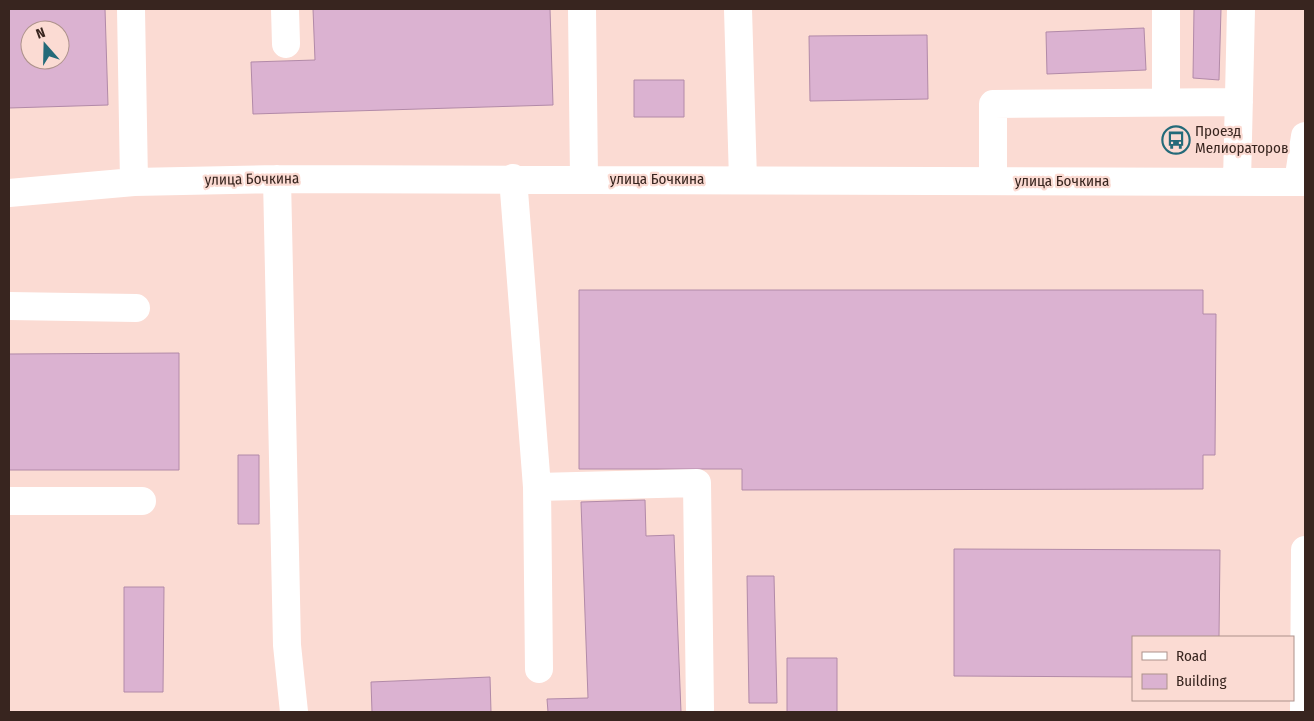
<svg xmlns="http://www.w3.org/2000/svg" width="1314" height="721" font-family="'Fira Sans Condensed',sans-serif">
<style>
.building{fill:#dbb2d1;stroke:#b28aa8;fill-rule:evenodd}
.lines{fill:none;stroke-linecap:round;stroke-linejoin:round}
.minor{stroke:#fff;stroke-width:28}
.labels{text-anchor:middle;stroke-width:4.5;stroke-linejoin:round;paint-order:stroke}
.poi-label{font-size:15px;fill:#38251f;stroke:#fbdbd3;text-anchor:start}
.street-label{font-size:15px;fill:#38251f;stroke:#fbdbd3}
</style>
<rect width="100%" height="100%" fill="#fbdbd3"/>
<path class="building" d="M9 9H105L108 105 9 108ZM30 30H60V60H30Z
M313 9H550L553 105 253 114 251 62 315 60Z
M1194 9H1221L1219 80 1193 78Z
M1144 28 1146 70 1047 74 1046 32Z
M927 35 928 99 810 101 809 36Z
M634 80H684V117H634Z
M579 290H1203V314H1216L1215 455H1203V489L742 490V469H579Z
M179 353V470H9V354Z
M238 455H259V524H238Z
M645 500 646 536 674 535 681 712H548L547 699 588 698 581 502Z
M954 549 1220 550 1219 637H1133V677L954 676Z
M747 576H774L777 703H749Z
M124 587H164L163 692H124Z
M787 658H837V712H787Z
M490 677 491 712H372L371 682Z"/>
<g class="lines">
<path class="minor" d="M131 9 134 182
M285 9 286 44
M582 9 584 178
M738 9 743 180
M1166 9V102
M513 178 537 487 539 669
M277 179 287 645 294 712
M993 181V104L1239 102
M1237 181 1241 9
M1298 182 1305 136
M9 193 134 182 277 179 1305 182
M9 306 136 308
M537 487 697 483 700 709
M9 501H142
M1304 712 1305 550"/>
</g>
<defs>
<g id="bus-ring" transform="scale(1.4375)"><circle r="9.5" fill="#fbdbd3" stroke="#246a79" stroke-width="1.5"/><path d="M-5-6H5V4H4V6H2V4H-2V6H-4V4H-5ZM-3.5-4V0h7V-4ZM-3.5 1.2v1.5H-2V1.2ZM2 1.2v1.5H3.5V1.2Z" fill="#246a79"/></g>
</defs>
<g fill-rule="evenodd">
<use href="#bus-ring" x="1176" y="140"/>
</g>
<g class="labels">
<g class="poi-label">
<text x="1195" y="136">Проезд<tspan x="1195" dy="17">Мелиораторов</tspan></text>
</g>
<g class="street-label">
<text transform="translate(252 179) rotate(-1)" y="5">улица Бочкина</text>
<text x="657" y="184">улица Бочкина</text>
<text x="1062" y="186">улица Бочкина</text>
</g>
</g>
<rect width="1314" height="721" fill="none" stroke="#38251f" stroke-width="20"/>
<rect x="1132" y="636" width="162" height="65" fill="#fbdbd3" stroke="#ad928b"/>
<rect x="1142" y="652" width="25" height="8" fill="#ffffff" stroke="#ad928b"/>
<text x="1176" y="661" font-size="15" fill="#38251f">Road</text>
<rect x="1142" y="674" width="25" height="15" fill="#dbb2d1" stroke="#ad928b"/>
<text x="1176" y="686" font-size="15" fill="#38251f">Building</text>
<g transform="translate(45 45) rotate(340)"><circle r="24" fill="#fbdbd3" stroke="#ad928b"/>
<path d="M0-4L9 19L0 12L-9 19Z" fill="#246a79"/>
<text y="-8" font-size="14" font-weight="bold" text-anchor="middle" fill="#38251f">N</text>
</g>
</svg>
